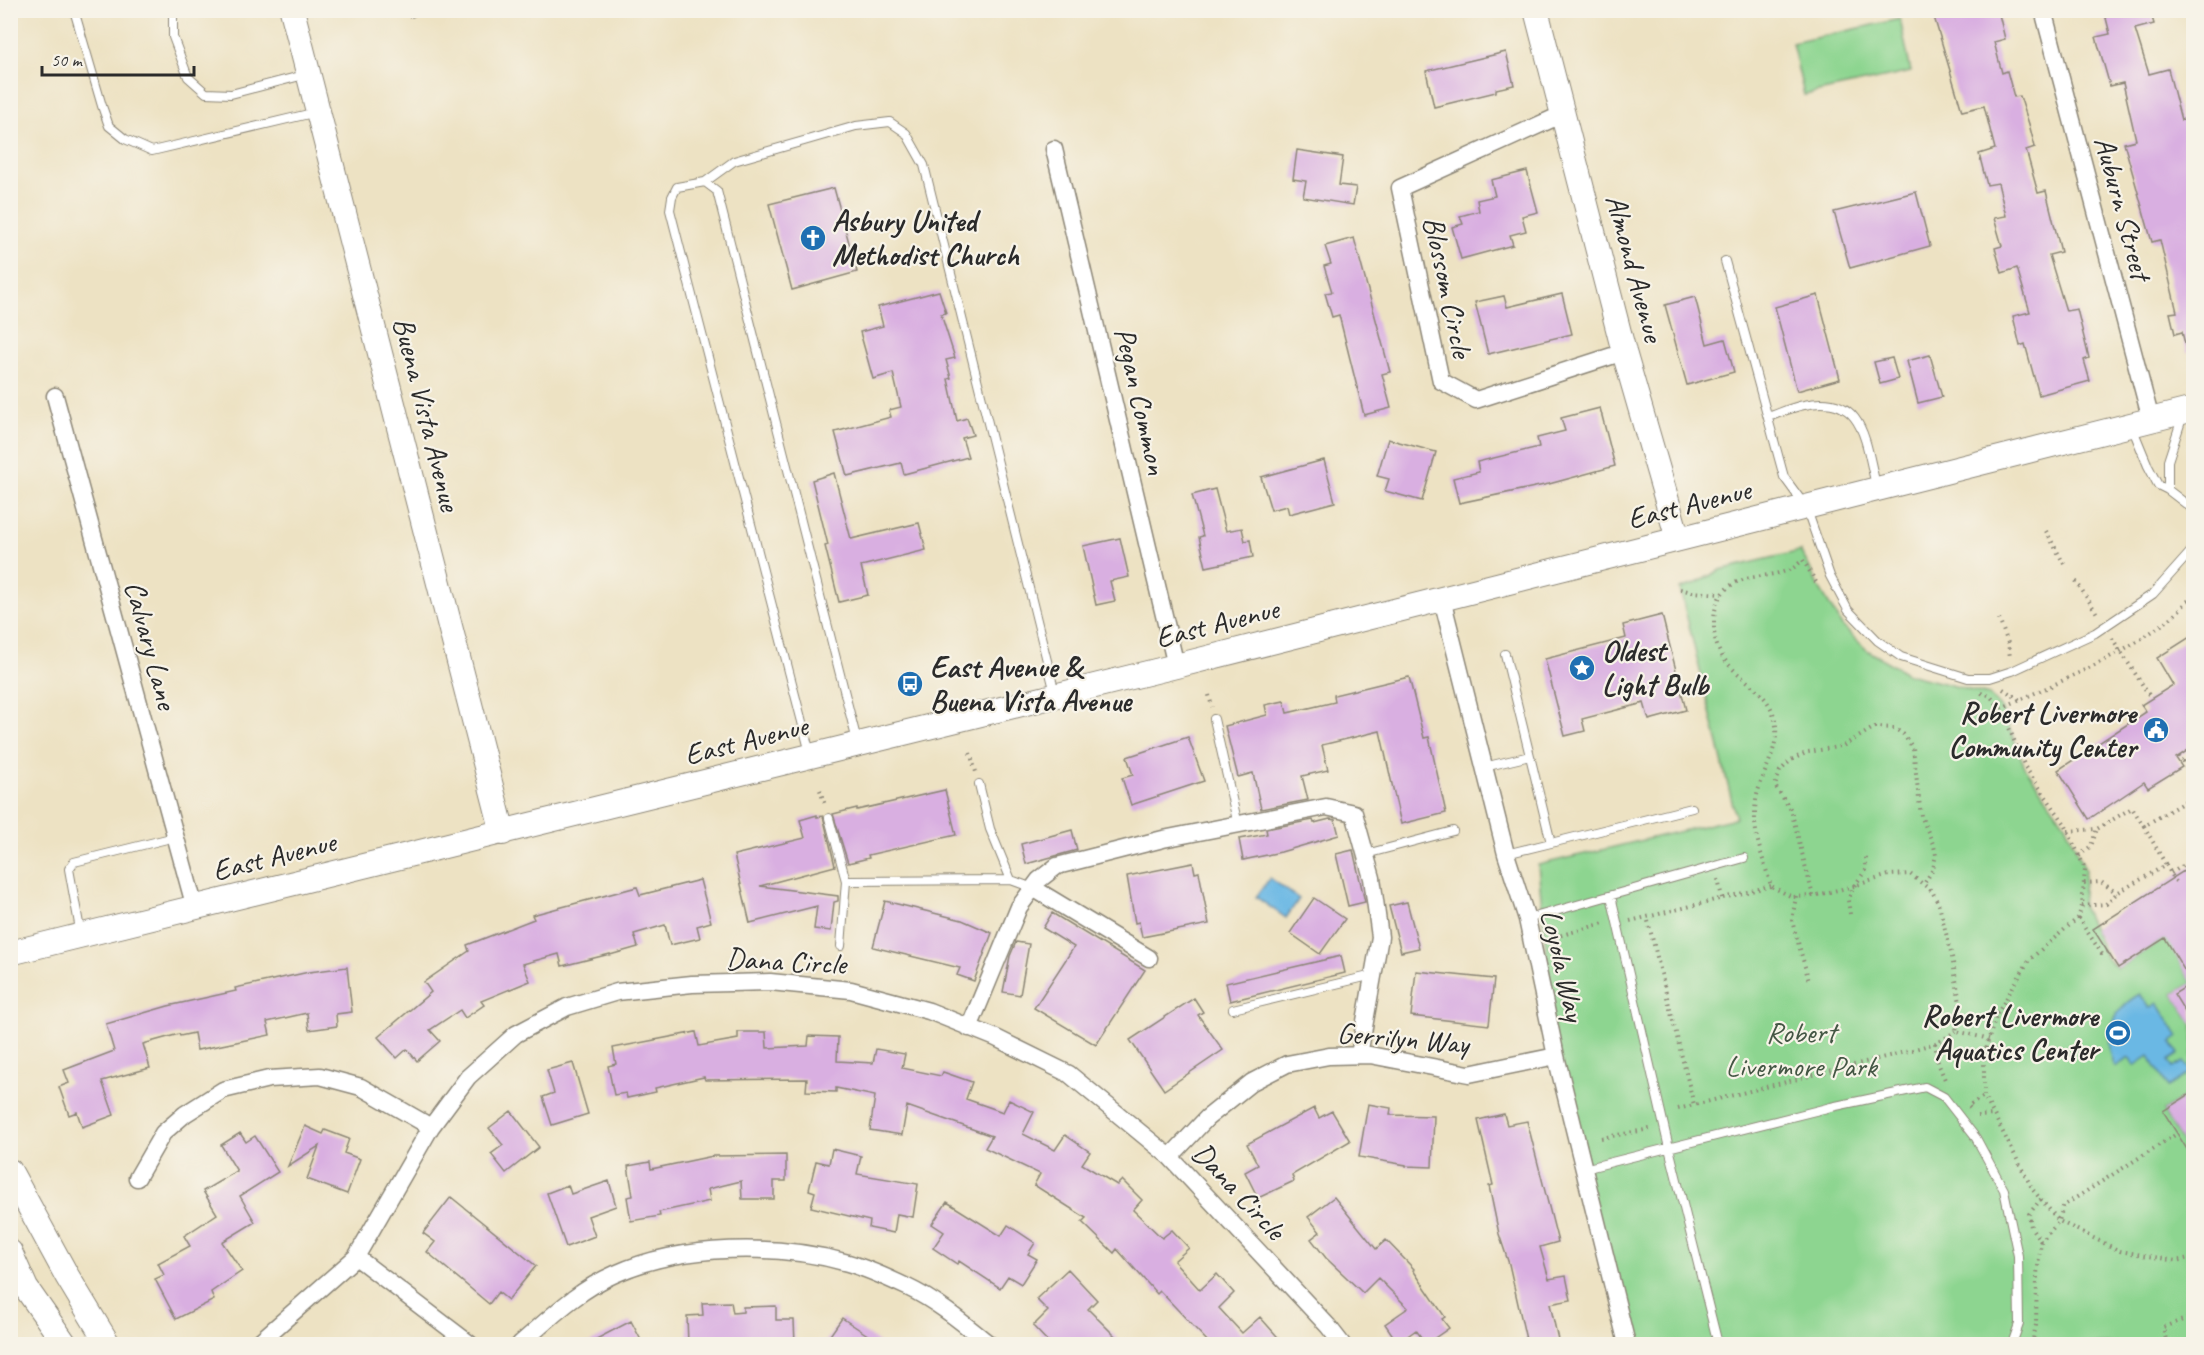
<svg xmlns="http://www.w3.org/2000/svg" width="2204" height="1355" font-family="Caveat,sans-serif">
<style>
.green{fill:#8dd590;stroke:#5c805e;stroke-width:1.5}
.water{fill:#6ab8e4;stroke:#4a7288;stroke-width:1.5}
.building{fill:#d9afe1}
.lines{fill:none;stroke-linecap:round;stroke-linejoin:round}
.lane-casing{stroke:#8c8677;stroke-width:10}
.street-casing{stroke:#8c8677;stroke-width:19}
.secondary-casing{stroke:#8c8677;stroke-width:26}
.path{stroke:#8c8677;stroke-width:4;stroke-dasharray:1.5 4.5;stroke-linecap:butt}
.lane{stroke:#fff;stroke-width:8}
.street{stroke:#fff;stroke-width:16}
.secondary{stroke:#fff;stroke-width:24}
.labels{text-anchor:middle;stroke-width:4.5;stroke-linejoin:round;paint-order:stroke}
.street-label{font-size:30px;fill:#2b2b2b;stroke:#f7f3e8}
.poi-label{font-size:30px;font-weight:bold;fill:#2b2b2b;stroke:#f7f3e8;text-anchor:start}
.park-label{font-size:30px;fill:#445644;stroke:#f7f3e8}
</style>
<rect width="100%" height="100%" fill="#f7f3e8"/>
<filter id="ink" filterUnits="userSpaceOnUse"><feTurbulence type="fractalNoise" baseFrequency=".0167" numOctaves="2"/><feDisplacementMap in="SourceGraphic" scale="12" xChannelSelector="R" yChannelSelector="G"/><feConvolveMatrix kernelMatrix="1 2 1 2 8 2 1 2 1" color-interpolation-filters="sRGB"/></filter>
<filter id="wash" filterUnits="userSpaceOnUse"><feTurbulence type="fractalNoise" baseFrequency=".008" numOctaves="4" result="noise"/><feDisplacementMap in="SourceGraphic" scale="24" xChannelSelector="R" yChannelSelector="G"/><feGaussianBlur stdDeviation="1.35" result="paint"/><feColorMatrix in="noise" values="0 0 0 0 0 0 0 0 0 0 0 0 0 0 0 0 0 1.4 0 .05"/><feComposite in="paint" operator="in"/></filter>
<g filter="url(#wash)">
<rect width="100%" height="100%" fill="#ede2c3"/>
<path class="green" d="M1900 19 1911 72 1804 95 1792 43Z
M1800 551 1808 564 1818 586 1842 626 1867 650 1908 674 1989 695 2001 708 2025 767 2065 824 2085 869 2082 906 2107 959 2118 968 2185 925 2193 938V947L2177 957 2192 983 2174 994 2193 1025V1097L2191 1093 2163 1111 2193 1159V1344H1627L1556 1056 1538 865 1736 818 1680 589 1697 583 1720 570Z"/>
<path class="water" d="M1270 878 1299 899 1286 918 1256 897Z
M2140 994 2150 1008 2158 1003 2179 1037 2172 1042 2179 1054 2168 1061 2173 1068 2184 1062 2191 1072 2168 1087 2149 1056 2134 1066 2129 1058 2115 1067C2103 1038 2111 1009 2140 994Z"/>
<g id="blocks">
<path class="building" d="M1932 10H1998L2005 39 1994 42 2002 73 2007 71 2014 97 2020 96 2029 124 2035 147 2026 150 2038 193 2046 191 2061 252 2049 255 2066 311 2077 309 2089 358 2084 360 2090 381 2039 395 2025 344 2020 346 2013 316 2030 312 2017 268 2002 273 1995 248 2002 246 1994 218 2006 216 1998 183 1987 185 1979 154 1995 149 1984 106 1962 111Z
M2104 10H2150L2154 24 2135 29 2149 74 2168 69 2181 120 2184 119 2193 157V352H2187L2182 332 2175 334 2170 313 2177 312 2160 240 2152 242 2124 143 2136 140 2123 83 2110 86 2096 37 2110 34Z
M1506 52 1514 85 1496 89V92L1434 107 1426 71Z
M1297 150 1343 157 1339 185 1356 187 1353 205 1303 197 1306 181 1293 179Z
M1527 171 1538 212 1522 216 1526 231 1510 235 1513 245 1461 259 1452 227 1463 224 1460 216 1479 211 1477 200 1495 196 1491 180Z
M834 188 857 272 792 290 769 204Z
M1916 192 1930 246 1850 268 1834 212Z
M1354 238 1390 372 1382 374 1391 408 1364 415 1339 315 1332 317 1325 293 1332 292 1324 266 1331 264 1325 246Z
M939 291 946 313 941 314 955 358 946 360 951 378 948 379 957 421 967 418 973 435 962 438 968 457 904 474 901 463 847 476 835 432 891 417 889 410 901 407 893 373 873 379 860 332 883 326 878 307Z
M1562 294 1572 334 1488 354 1475 302 1504 296 1507 307Z
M1818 295 1840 379 1797 391 1775 307Z
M1695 297 1707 344 1725 339 1734 372 1687 385 1665 305Z
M1930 355 1942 397 1918 403 1907 361Z
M1892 358 1898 379 1880 384 1874 362Z
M1600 408 1615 466 1549 484 1459 503 1453 478 1479 472 1477 462 1539 447 1537 438 1565 431 1561 418Z
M1388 439 1436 452 1422 501 1385 491 1389 479 1377 476Z
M1324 460 1335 502 1289 514 1287 506 1271 510 1261 477Z
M834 473 851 539 919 523 926 550 861 566 868 595 839 602 825 546 828 545 812 480Z
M1215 489 1226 531 1242 528 1245 541 1250 540 1253 557 1206 567 1199 537 1203 536 1192 495Z
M1120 538 1129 577 1110 581 1115 601 1096 605 1083 546Z
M1662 615 1686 710 1649 720 1644 703 1582 719 1585 731 1565 736 1545 659 1626 638 1623 625Z
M2193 635V747L2176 758 2182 767 2148 788 2144 782 2089 819 2058 770 2146 712 2141 705 2173 685 2157 658Z
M1409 677 1424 738 1429 737 1446 813 1401 824 1380 731 1322 745 1328 770 1302 776 1308 800 1261 809 1253 773 1238 777 1225 726 1267 715 1265 705 1284 701 1287 713 1335 702 1334 695Z
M1188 737 1204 781 1131 805 1122 778 1133 775 1127 757Z
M945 790 956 835 868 855 869 858 848 863 833 814 857 808V810Z
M817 815V817L823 816 835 866 760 886 838 896V901L834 902 831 931 814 929 817 906 750 923 734 855 805 838 800 820Z
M1330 819 1335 820 1339 835 1281 852 1243 860 1239 839 1267 834 1266 829 1313 820 1314 823Z
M1072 830 1077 850 1026 864 1021 844Z
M1353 850 1365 902 1348 906 1336 854Z
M1193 863 1195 873 1199 872 1209 924 1142 937 1139 922 1135 923 1127 876Z
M2193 865V1025L2174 994 2192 983 2165 938 2118 968 2093 929Z
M700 880 711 922 697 926 700 938 670 945 665 925 634 934 638 947 610 955V954L562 966 559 954 523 964 530 981 481 1001 484 1005 465 1018 460 1010 430 1030 440 1041 417 1061 407 1049 397 1058 378 1037 431 992 424 982 469 951 467 945 534 919 532 915 637 887 640 895Z
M1314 898 1345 919 1320 954 1290 933Z
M885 901 962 920 992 933 974 981 957 975 960 968 873 947Z
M1407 902 1419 948 1401 952 1389 906Z
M1052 913 1145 970 1096 1045 1034 1008 1074 947 1043 928Z
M1016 942 1029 944 1020 995 1003 992 1010 956Z
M1341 956 1345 973 1230 1001 1226 983Z
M347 967 352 1012 336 1014 337 1026 309 1030 307 1013 267 1022 270 1035 197 1050 194 1033 180 1036 179 1034 143 1044 150 1068 102 1081 114 1115 82 1127 77 1112 69 1115 59 1087 69 1083 64 1070 114 1051 106 1024 168 1006 236 991 235 988 309 972Z
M1416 971 1494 979 1489 1025 1411 1016Z
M1194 998 1203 1012 1198 1015 1223 1050 1164 1090 1130 1040Z
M696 1032 699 1046 738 1039V1032H766L767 1048 808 1046 809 1036 838 1037 837 1061 873 1063 876 1049 905 1054 902 1068 941 1076 943 1072 972 1082 966 1099 1003 1112 1009 1100 1034 1112 1023 1134 1055 1150 1065 1135 1090 1152 1082 1164 1117 1185 1122 1180 1142 1200 1133 1210 1162 1238 1172 1230 1189 1248 1174 1261 1200 1290 1217 1274 1234 1293 1219 1308 1242 1333 1260 1317 1284 1344H1210L1160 1291 1157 1294 1117 1249 1114 1253 1082 1222 1086 1218 1034 1185 1040 1174 985 1148 992 1136 907 1106 902 1135 870 1130 875 1096 836 1088V1092L806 1091 807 1079 705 1080 704 1077 655 1088 656 1092 627 1098 626 1093 614 1095 608 1066 616 1064 613 1048Z
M573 1063 588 1114 552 1125 543 1097 554 1093 547 1070Z
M2193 1092V1159L2163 1111Z
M1368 1104 1391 1108 1390 1115 1434 1116 1432 1167 1406 1166V1165L1359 1157Z
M1314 1108 1319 1118 1332 1111 1350 1141 1292 1175 1294 1181 1258 1198 1245 1172 1258 1165 1247 1144Z
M511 1111 539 1147 506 1173 491 1154 503 1145 489 1128Z
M1504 1114 1507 1125 1527 1121 1558 1242 1540 1247 1549 1279 1566 1276 1571 1300 1550 1304 1559 1344H1527L1509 1264 1499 1234 1489 1186 1493 1185 1478 1120Z
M305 1126 323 1134 325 1130 349 1139 344 1153 360 1159 347 1194 307 1179 319 1146 288 1166Z
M240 1133 246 1142 255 1136 278 1172 240 1196 255 1222 222 1242 242 1271 211 1292 214 1300 176 1319 155 1279 164 1275 158 1263 190 1246 184 1236 217 1214 203 1191 237 1171 221 1145Z
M832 1149 861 1156 857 1174 918 1184 913 1217 897 1214 894 1233 869 1228 870 1221 811 1207 815 1192 809 1190 816 1161 829 1164Z
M786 1155V1181H774V1199H742L741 1181 708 1189 710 1201 659 1212 660 1216 631 1221 627 1197 633 1196 628 1166 650 1162 651 1169 713 1156Z
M609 1181 616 1206 588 1216 595 1236 566 1247 547 1193 568 1185 571 1194Z
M451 1197 536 1266 508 1300 498 1292 489 1304 427 1252 435 1242 423 1233Z
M1334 1197 1376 1249 1386 1240 1414 1269 1413 1270 1445 1317 1442 1319 1449 1328 1426 1344 1416 1330 1398 1343 1385 1324 1408 1308 1378 1278 1363 1293 1326 1258 1311 1239 1320 1232 1308 1217Z
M947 1202 1001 1236 1008 1225 1035 1243 1028 1254 1037 1259 1021 1284 1008 1276 1000 1288 959 1261 957 1264 933 1248 944 1232 932 1224Z
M1068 1269 1097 1300 1088 1309 1123 1344H1050L1033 1326 1048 1311 1036 1299Z
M731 1302 733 1313 743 1312V1307L776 1306V1320H794L795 1344H688L687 1316 703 1315 702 1303Z
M842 1318 881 1344H824Z
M631 1321 643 1344H587Z"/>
</g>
</g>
<g filter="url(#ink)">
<use href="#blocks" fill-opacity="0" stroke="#8c8677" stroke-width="1.5"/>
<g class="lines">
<g class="lane-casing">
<path id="lane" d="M74 10 102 106 109 126 125 139 152 151 317 112
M173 10V37L188 77 206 93 231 94 308 74
M408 10 411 13
M705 182 734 161 856 126 890 122 906 133 924 165 1055 693
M1725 261 1784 477 1806 507 1830 576 1848 610 1878 641 1901 657 1968 678H1990L2012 671 2095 633 2153 594 2194 548
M1768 417C1780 413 1792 407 1804 405 1866 392 1865 444 1877 489
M2132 427 2148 466 2158 485 2168 490 2194 510
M2168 490V461L2183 415
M1214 719 1238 825
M810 753 670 210 672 197 677 187 705 182 717 191 857 741
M1484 767 1530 756 1505 654
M979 784 990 829 1011 880
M829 818 846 881 841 946
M1551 843 1692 808
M1366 854 1453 831
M1506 854 1551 843 1530 756
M846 881 1011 880 1033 888
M1611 896 1669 1148 1718 1344
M1527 919 1744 858
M81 935 69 869 74 862 175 837
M1233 1009 1373 975
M1584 1169 1831 1107 1925 1087 1944 1097 1976 1138 2004 1190 2018 1256 2019 1324 2012 1344"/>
</g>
<g class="street-casing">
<path id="street" d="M2043 10 2151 420
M1563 114 1400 188 1441 381 1476 400 1624 352
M1054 149 1176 666
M55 396 195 908
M1442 599 1506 854 1527 919 1556 1056 1627 1344
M1033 888 1149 958
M969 1028 1019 907 1039 880 1057 866 1163 839 1326 807 1354 813 1372 878 1380 937 1359 1055
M1170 1157 1207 1118 1252 1082 1287 1064 1329 1056 1370 1055 1469 1074 1556 1056
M137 1178 163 1133 185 1114 223 1090 269 1079 320 1076 361 1087 431 1127
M356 1257 470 1344
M257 1344 356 1257 431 1127 468 1077 516 1034 567 1007 617 992 692 984 770 982 851 990 929 1011 996 1038 1069 1074 1170 1157 1328 1326 1342 1344
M520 1344C550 1318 578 1290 615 1274 681 1244 778 1243 848 1263 868 1269 888 1278 907 1287 937 1301 964 1324 989 1344"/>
</g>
<g class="secondary-casing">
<path id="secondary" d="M292 10 503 833
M1536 10 1624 352 1678 539
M10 953 1176 666 2194 409
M10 1171 67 1276 108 1344
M10 1252 26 1288 65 1344"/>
</g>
<path class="path" d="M2046 531 2064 564
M2076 581 2098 615
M1816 582 1803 560C1800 562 1796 566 1793 568 1771 580 1738 571 1721 595 1715 604 1714 615 1714 625 1713 673 1760 678 1773 713 1783 740 1767 763 1759 788 1756 796 1755 806 1755 815 1754 838 1765 864 1771 886L1792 897 1813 896 1854 886 1889 875 1910 874 1932 891 1939 905 1952 957 1960 1003 1956 1031 1989 1039
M1680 589 1692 592 1722 594
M1999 619 2008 643 2010 657
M2112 638 2151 698
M2003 689 2020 700
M1981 693 1989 695 2001 708 2025 767 2065 824 2085 869 2082 906 2078 918 2029 960 1997 1014 1984 1053V1096L2033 1190 2059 1221 2120 1251 2176 1261 2194 1257
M1209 695 1212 707
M2001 708C2058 683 2117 658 2167 621 2177 614 2185 603 2194 595
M970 753 976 772
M2179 756 2194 779
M2182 761 2194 755
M820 790 825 805
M2144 826 2166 865
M2068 831 2097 829 2132 808 2144 826 2194 796
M2079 856 2091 846 2097 829
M2171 873 2194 859
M1718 879 1722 898
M2084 883 2101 882 2117 893
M1771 886 1647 917 1694 1105 1905 1052 1939 1042 1956 1031
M1796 896 1792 921 1809 981
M1813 896 1791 810 1775 786 1780 771 1791 760 1808 752 1843 746 1875 727 1894 728 1903 734 1913 748 1921 816 1934 846 1936 855 1933 869 1924 884
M2082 906 2106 904 2117 893 2166 865 2176 882
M1850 914 1848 900 1854 886 1866 870V855
M2078 918 2102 954 2107 952
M1630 921 1647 917
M1555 937 1604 923
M1935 1043 1938 1063 1946 1082
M1970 1108 1968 1106 1984 1096
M1678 1109 1694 1105
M1977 1116 1994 1115
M1601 1138 1650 1129
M2041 1199 2029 1214 2031 1227 2041 1242
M2032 1344 2036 1325 2037 1274 2041 1242 2059 1221 2063 1206 2175 1135
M2167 1344 2163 1327 2194 1316"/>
<use href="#lane" class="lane"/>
<use href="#street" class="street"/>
<use href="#secondary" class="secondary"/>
</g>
</g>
<defs>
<g id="church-disc" transform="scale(1.35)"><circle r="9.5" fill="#1f6fb2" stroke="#f7f3e8"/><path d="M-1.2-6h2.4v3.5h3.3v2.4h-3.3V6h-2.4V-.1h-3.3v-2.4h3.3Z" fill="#fff"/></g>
<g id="sight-disc" transform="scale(1.35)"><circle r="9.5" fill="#1f6fb2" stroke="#f7f3e8"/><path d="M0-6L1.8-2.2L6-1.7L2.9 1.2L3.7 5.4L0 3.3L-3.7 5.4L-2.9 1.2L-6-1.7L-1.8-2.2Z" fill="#fff"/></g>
<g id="bus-disc" transform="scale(1.35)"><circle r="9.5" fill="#1f6fb2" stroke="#f7f3e8"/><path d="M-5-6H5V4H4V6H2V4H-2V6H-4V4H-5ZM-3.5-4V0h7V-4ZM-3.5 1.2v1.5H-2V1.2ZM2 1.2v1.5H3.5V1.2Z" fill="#fff"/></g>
<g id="civic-disc" transform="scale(1.35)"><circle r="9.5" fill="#1f6fb2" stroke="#f7f3e8"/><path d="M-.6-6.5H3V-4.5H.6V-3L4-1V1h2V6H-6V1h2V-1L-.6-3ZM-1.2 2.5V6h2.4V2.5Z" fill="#fff"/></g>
<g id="stadium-disc" transform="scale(1.35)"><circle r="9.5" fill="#1f6fb2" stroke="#f7f3e8"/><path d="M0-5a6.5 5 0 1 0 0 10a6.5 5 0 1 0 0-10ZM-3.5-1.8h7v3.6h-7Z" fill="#fff"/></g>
</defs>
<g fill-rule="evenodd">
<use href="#church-disc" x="813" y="238"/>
<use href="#sight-disc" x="1582" y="668"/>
<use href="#bus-disc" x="910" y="684"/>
<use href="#civic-disc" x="2156" y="730"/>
<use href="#stadium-disc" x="2118" y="1033"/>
</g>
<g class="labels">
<g class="street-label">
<text transform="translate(2123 208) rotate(75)" y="10">Auburn Street</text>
<text transform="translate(1635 268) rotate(75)" y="10">Almond Avenue</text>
<text transform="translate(1448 287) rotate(78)" y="10">Blossom Circle</text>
<text transform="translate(1141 401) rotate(77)" y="10">Pegan Common</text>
<text transform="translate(427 414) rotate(76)" y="10">Buena Vista Avenue</text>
<text transform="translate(1689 504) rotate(-14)" y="10">East Avenue</text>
<text transform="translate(1217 623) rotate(-14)" y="10">East Avenue</text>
<text transform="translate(151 645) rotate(75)" y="10">Calvary Lane</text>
<text transform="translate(746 740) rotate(-14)" y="10">East Avenue</text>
<text transform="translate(274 856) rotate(-14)" y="10">East Avenue</text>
<text transform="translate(786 961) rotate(3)" y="10">Dana Circle</text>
<text transform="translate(1563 965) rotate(77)" y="10">Loyola Way</text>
<text transform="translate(1403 1038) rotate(5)" y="10">Gerrilyn Way</text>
<text transform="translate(1239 1191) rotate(47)" y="10">Dana Circle</text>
</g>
<g class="poi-label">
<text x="832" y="231">Asbury United<tspan x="832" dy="34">Methodist Church</tspan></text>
<text x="1602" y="661">Oldest<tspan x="1602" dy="34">Light Bulb</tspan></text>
<text x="930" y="677">East Avenue &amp;<tspan x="930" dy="34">Buena Vista Avenue</tspan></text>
<text x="2136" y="723" text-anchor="end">Robert Livermore<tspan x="2136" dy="34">Community Center</tspan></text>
<text x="2098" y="1026" text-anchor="end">Robert Livermore<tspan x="2098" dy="34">Aquatics Center</tspan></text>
</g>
<g class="park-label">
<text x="1801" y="1042">Robert<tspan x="1801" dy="34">Livermore Park</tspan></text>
</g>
</g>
<rect width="2204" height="1355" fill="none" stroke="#f7f3e8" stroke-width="36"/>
<path d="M42 66v9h152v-9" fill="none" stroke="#2b2b2b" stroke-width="3"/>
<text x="51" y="66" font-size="18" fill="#2b2b2b" stroke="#f7f3e8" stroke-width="4.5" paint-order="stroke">50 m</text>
</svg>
